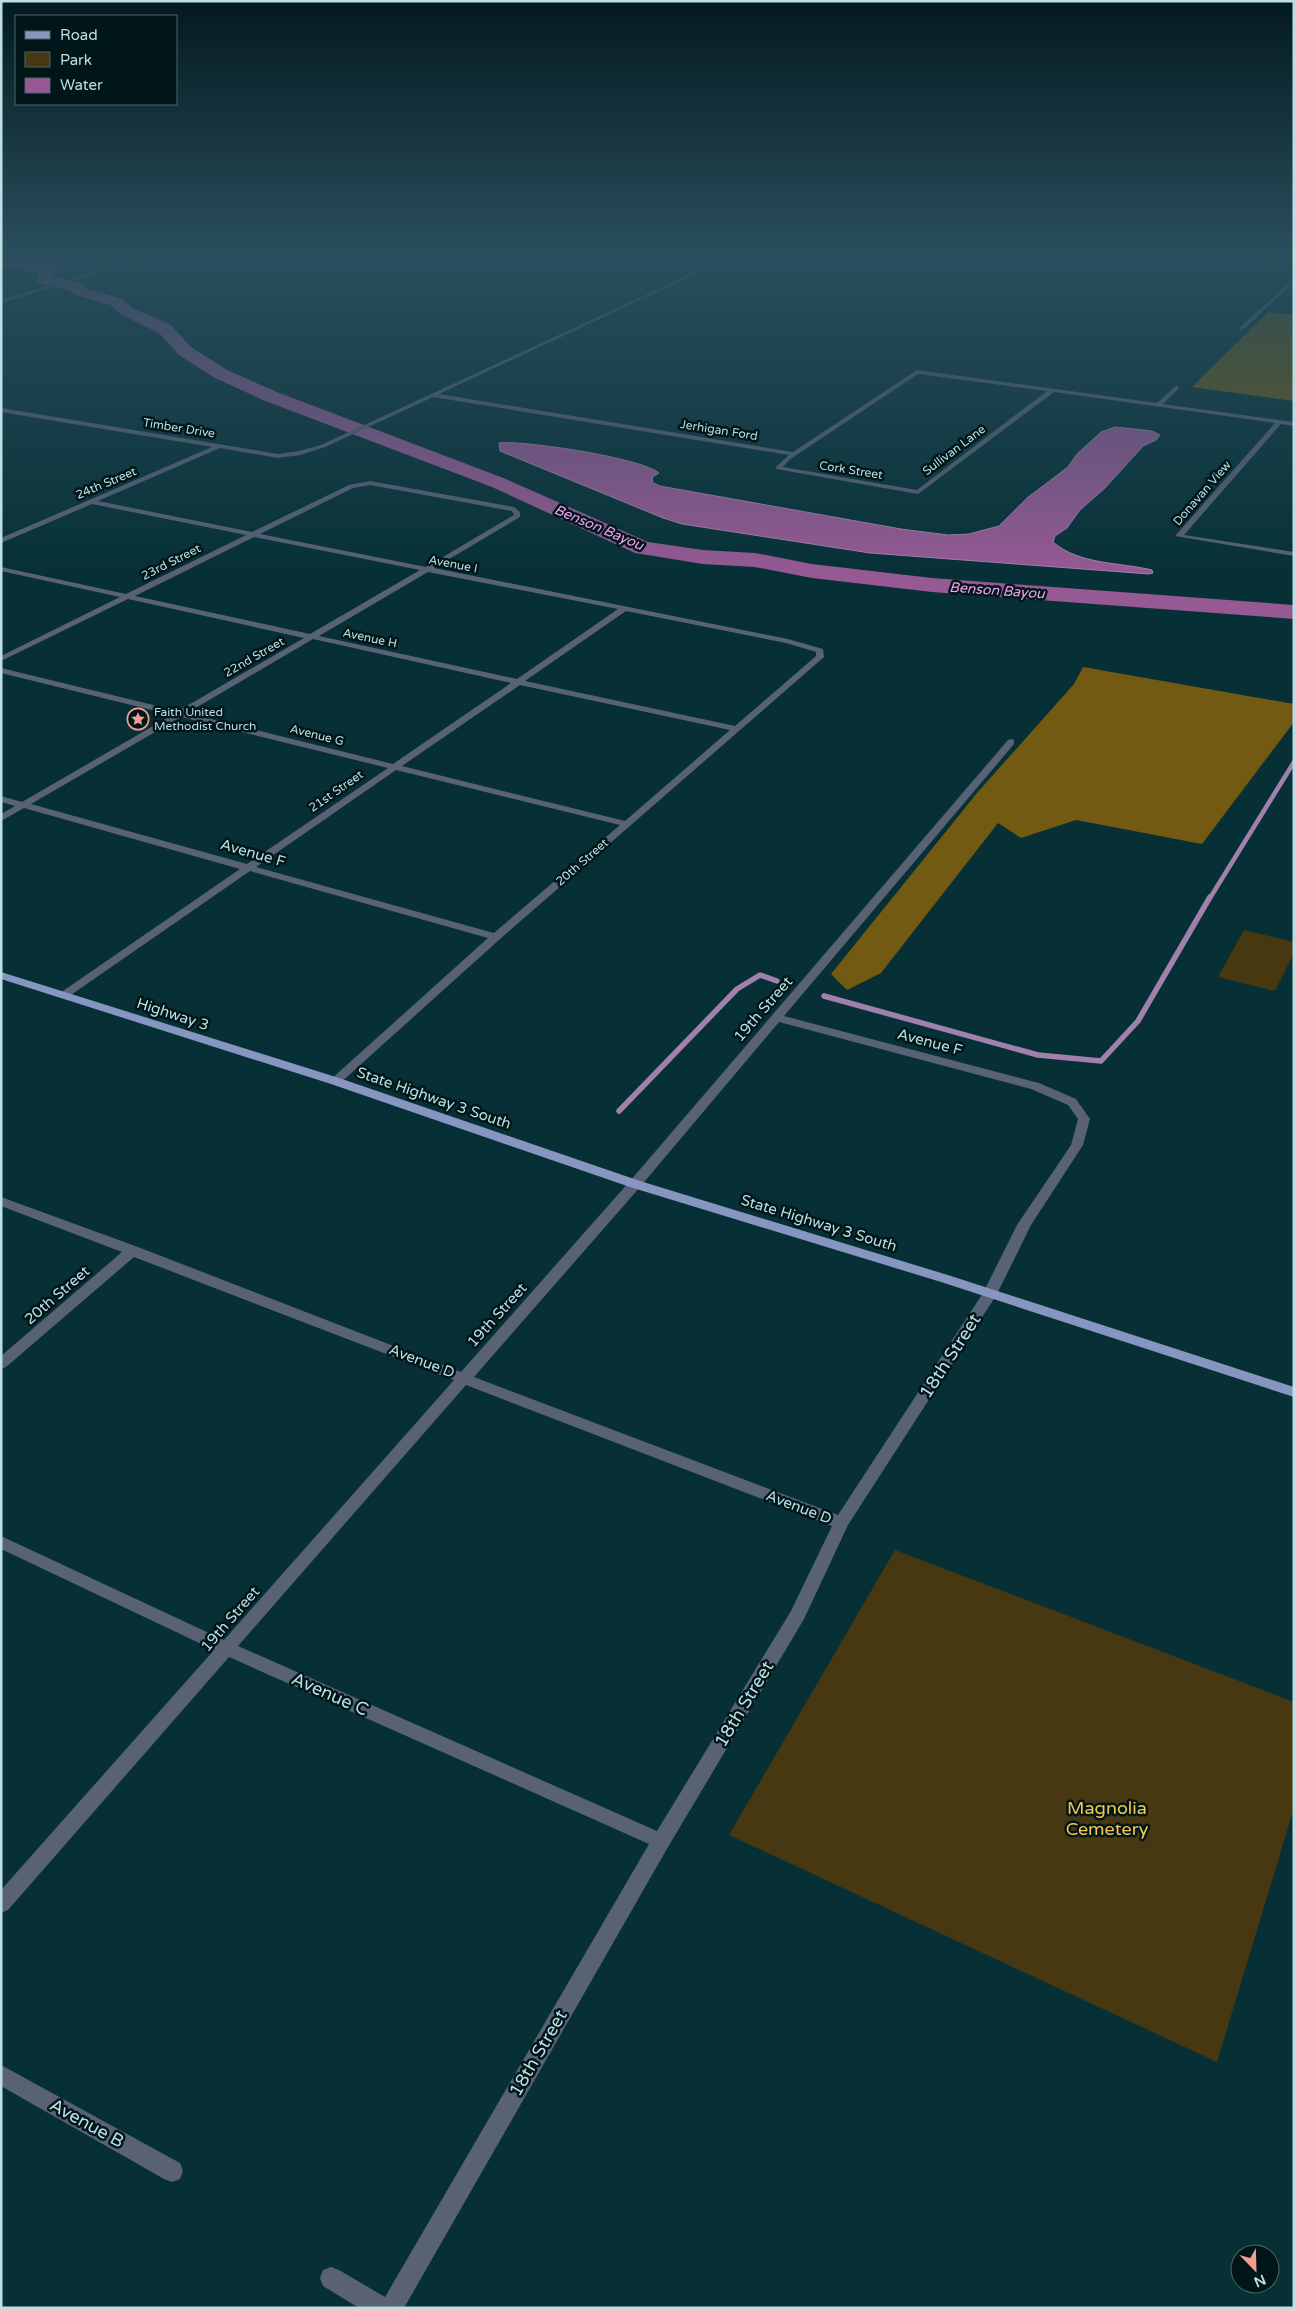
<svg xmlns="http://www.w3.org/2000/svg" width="1295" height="2309" font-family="'Varela Round',sans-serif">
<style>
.green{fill:#473812}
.forest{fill:#735a12}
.water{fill:#965994;stroke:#a181ac}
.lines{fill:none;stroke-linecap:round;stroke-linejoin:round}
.stream-far1{stroke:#a181ac;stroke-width:4.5}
.stream{stroke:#a181ac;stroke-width:5.5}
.river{fill:#965994;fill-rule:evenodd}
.minor{fill:#596175;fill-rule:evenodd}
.primary{fill:#8696c0;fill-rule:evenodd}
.labels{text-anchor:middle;stroke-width:5;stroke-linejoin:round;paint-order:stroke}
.far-street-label{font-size:12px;fill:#bcdfe4;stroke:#011619}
.far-poi-label{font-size:12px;fill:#bcdfe4;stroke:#011619;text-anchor:start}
.far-water-label{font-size:14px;font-style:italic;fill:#f4a0f1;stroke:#011619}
.street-label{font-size:15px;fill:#bcdfe4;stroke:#011619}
.near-street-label{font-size:18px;fill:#bcdfe4;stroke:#011619}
.near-park-label{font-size:18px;fill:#f4c750;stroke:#011619}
</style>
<rect width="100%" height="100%" fill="#063036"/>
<path class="green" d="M1244 930 1294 942V953L1275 991 1218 977Z
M895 1550 1294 1702V1808L1217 2062 729 1835Z"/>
<path class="forest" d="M1268 312 1294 315V401L1192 387Z
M1083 667 1294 704V722L1202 844 1076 820 1021 838 998 823 881 973 847 990 831 974 977 793 1074 684Z"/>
<path class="water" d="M1115 427 1152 431 1160 435 1156 440 1143 446 1105 488 1080 510 1067 528 1055 536 1053 542C1080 565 1119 562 1152 570L1153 573 1149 574 870 553 682 524 663 518 500 451 499 443C523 440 642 458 659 473L652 477 653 483 660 486 901 529 948 535 969 534 999 526 1027 498 1068 467 1077 454 1101 432Z"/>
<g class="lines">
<path class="stream-far1" d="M1210 898 1294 762"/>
<path class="stream" d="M824 996 1038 1055 1101 1061 1138 1021 1210 897
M619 1111 737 989 760 975 777 981"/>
<path class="river" d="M1 259 53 265 56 268 53 277 79 283 88 289 123 299 132 308 171 325 191 347 227 370 277 392 506 479 648 542 703 550 755 553 812 564 932 578 1294 605V619L932 592 812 578 755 567 703 564 635 553 492 487 263 400 215 378 179 355 159 333 120 314 111 305 76 295 69 290 39 283 36 280 39 272 1 267Z"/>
<path class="minor" d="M158 252H164L1 303V300Z
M738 252H743L439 394 793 452 917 370 1157 403 1177 385 1179 388 1163 404 1294 422V426L1281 424 1184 535 1294 552V556L1175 536 1275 423 1054 392 918 494 776 469V467L789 455 433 397 325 447 300 455 278 458 220 448 98 501 252 532 349 485 370 481 514 507 520 512V517L434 568 788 639 823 649 824 657 500 939 339 1084H331L329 1081 488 938 250 871 68 997H60L58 995 60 993 240 869 24 808 1 821V814L15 806 1 802V796L22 802 172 715 1 673V668L178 711 304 638 128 599 1 661V656L120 597 1 571V567L126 594 246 535 92 504 1 543V538L212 447 1 412V408L278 454 299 451 321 445ZM918 374 1047 391 917 490 783 467 789 460ZM370 485 512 511 514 515 426 567 260 534 353 488ZM254 537 420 570 310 634 135 596ZM428 572 618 609 517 679 319 636ZM626 611 786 643 816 652V656L735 726 525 681ZM313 639 511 683 393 764 187 713ZM520 685 730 730 625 821 402 766ZM181 717 388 768 247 864 31 804ZM396 770 620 825 494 933 256 867Z
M1210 252 1294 259V261L1212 253Z
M1294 278V282L1243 330H1239V328Z
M1011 739 1014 740V744L784 1016 1039 1083 1076 1099 1090 1119 1083 1145 1031 1225 997 1294 848 1525 804 1619 668 1847 404 2308H359L323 2286 320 2278 323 2270 331 2267 339 2270 385 2297 649 1844 229 1657 8 1910 1 1913V1890L214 1650 1 1549V1536L224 1640 454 1380 134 1257 6 1367 1 1369V1356L122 1252 1 1206V1197L138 1247 461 1372 630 1181 1008 740ZM779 1022 1031 1089 1068 1105 1078 1119 1071 1145 1017 1225 983 1293 838 1515 474 1377 640 1187ZM466 1385 832 1526 791 1611 657 1831 238 1646Z
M1 2065 180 2163 183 2171 180 2179 172 2182 164 2179 1 2086Z"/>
<path class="primary" d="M1 972 339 1078 640 1181 951 1276 1294 1387V1397L941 1282 630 1187 331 1084 1 979Z"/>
</g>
<linearGradient id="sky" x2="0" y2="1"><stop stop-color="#031a1e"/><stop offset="0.44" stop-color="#2a4e5d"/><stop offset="1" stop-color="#2a4e5d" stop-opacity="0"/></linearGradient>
<rect width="1295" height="575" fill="url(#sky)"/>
<defs>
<g id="sight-ring" transform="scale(1.125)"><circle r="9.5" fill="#011619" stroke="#f59c91" stroke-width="1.5"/><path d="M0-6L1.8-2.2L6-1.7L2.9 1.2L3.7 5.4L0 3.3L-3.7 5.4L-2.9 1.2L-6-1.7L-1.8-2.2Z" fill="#f59c91"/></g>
</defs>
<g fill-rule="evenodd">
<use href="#sight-ring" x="138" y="719"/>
</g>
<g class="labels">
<g class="far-street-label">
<text transform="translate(179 428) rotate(9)" y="4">Timber Drive</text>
<text transform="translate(719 430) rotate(9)" y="4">Jerhigan Ford</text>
<text transform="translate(954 450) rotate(-37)" y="4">Sullivan Lane</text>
<text transform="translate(851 470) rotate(9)" y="4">Cork Street</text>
<text transform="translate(106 483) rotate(-23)" y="4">24th Street</text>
<text transform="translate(1202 493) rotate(-49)" y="4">Donavan View</text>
<text transform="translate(171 562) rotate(-27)" y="4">23rd Street</text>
<text transform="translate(453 564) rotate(11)" y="4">Avenue I</text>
<text transform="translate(370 638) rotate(12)" y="4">Avenue H</text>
<text transform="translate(254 657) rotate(-30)" y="4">22nd Street</text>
<text transform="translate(317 735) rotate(14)" y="4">Avenue G</text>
<text transform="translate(336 791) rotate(-35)" y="4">21st Street</text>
<text transform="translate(582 862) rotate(-41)" y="4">20th Street</text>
</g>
<g class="far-poi-label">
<text x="154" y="716">Faith United<tspan x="154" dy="14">Methodist Church</tspan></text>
</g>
<g class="far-water-label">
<text transform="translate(599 527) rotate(23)" y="5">Benson Bayou</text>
<text transform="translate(997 590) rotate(4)" y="5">Benson Bayou</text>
</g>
<g class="street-label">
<text transform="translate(253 853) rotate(16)" y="5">Avenue F</text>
<text transform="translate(763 1009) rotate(-49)" y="5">19th Street</text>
<text transform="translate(173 1014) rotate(18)" y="5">Highway 3</text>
<text transform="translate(930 1042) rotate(15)" y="5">Avenue F</text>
<text transform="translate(434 1098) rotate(19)" y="5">State Highway 3 South</text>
<text transform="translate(819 1223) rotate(17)" y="5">State Highway 3 South</text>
<text transform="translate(57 1295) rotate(-41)" y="5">20th Street</text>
<text transform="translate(497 1315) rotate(-48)" y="5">19th Street</text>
<text transform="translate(422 1361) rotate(21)" y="5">Avenue D</text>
<text transform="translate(799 1507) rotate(21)" y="5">Avenue D</text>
<text transform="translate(230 1619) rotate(-49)" y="5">19th Street</text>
</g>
<g class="near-street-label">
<text transform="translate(950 1356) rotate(-57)" y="6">18th Street</text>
<text transform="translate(330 1694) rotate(24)" y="6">Avenue C</text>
<text transform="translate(744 1704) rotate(-59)" y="6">18th Street</text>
<text transform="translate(538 2053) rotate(-60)" y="6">18th Street</text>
<text transform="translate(87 2123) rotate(29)" y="6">Avenue B</text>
</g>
<g class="near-park-label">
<text x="1107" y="1814">Magnolia<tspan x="1107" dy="21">Cemetery</tspan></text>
</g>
</g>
<rect width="1295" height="2309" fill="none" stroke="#bcdfe4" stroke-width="5"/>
<rect x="15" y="15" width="162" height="90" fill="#011619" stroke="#4c666a"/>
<rect x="25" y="31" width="25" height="8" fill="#8696c0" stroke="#4c666a"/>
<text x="60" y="40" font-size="15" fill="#bcdfe4">Road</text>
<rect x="25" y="52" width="25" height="15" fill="#473812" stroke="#4c666a"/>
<text x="60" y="65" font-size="15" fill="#bcdfe4">Park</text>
<rect x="25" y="78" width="25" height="15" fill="#965994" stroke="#4c666a"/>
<text x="60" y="90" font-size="15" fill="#bcdfe4">Water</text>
<g transform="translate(1255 2269) rotate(157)"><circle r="24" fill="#011619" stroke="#4c666a"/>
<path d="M0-4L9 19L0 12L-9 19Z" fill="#f59c91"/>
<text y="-8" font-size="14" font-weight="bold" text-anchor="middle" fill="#bcdfe4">N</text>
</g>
</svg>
